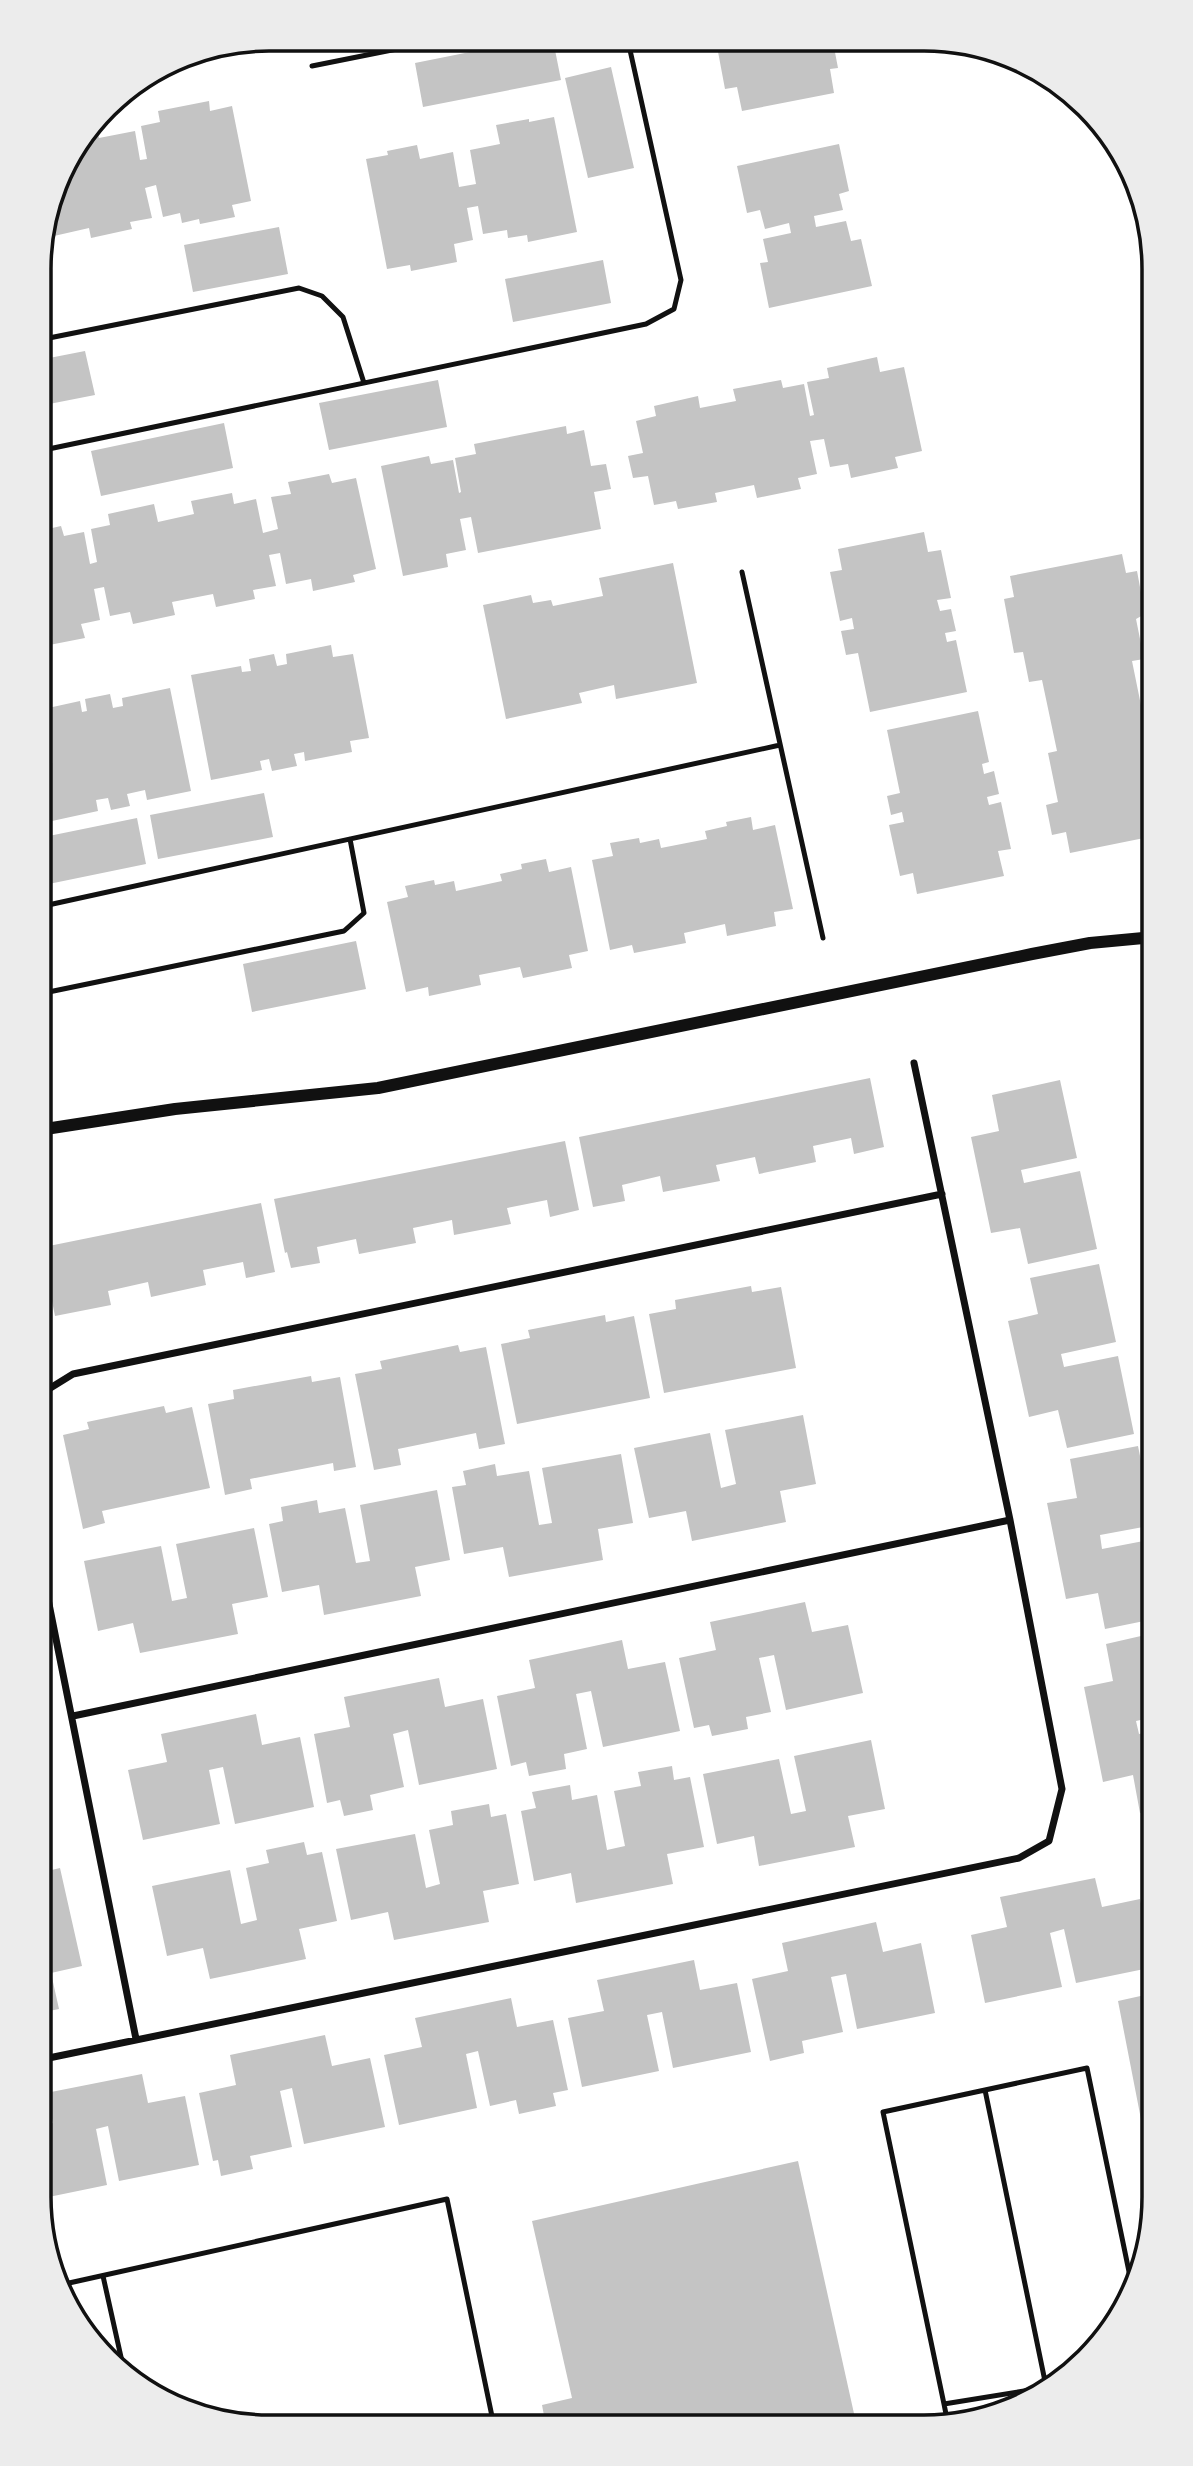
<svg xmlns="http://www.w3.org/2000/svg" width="1193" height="2466" font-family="Helvetica,sans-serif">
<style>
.building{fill:#c4c4c4}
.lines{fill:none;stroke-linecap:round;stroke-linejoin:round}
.service{stroke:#111;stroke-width:5}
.minor{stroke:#111;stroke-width:7}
.tertiary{stroke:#111;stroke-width:12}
.rim{fill:none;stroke:#111;stroke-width:3.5}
</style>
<rect width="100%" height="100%" fill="#fff"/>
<path class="building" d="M530 40H553L561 80 423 107 415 63Z
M716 41 833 42 838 68 830 69 834 93 742 111 737 87 725 89Z
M611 67 634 168 588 178 565 78Z
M209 101 210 111 232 106 251 201 232 205 235 217 200 224 199 219 182 223 180 213 163 217 156 185 145 188 152 218 130 222 132 229 91 238 89 228 54 236 52 225 46 226 62 167 89 132 97 130 99 138 135 131 140 160 147 159 141 126 160 122 158 111Z
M554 117 577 232 528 242 527 235 508 238 507 230 483 234 478 206 467 208 473 240 454 244 457 262 411 271 410 265 387 269 366 159 388 155 387 151 417 145 420 159 453 152 459 187 476 184 470 150 500 144 496 125 529 119V122Z
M839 144 849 191 839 194 843 210 814 216 816 227 846 221 851 241 861 239 872 286 769 308 760 263 768 262 763 239 791 233 789 223 765 229 760 210 747 213 737 166Z
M279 227 288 274 193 292 184 245Z
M603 260 611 303 513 322 505 279Z
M85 351 95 395 39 406V360Z
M877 357 880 372 904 367 922 451 895 457 898 468 851 478 848 464 830 467 824 439 810 441 817 474 798 478 801 489 757 498 754 485 715 493 717 502 678 509 676 501 654 505 648 476 633 478 628 456 643 453 636 421 656 416 654 406 698 396 700 408 736 401 733 389 781 380 783 388 804 384 810 416 814 415 807 382 829 378 827 368Z
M438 380 447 427 329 450 319 403Z
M224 423 233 468 101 496 91 451Z
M566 426 567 434 584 430 591 466 606 464 611 489 594 492 601 529 478 553 471 517 460 519 466 550 446 554 448 567 403 576 381 466 429 456 431 464 453 460 459 493 461 492 455 458 476 454 474 444Z
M329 474 332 483 356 478 376 569 353 575 355 582 313 591 311 579 286 584 280 553 269 555 276 586 253 590 255 599 216 607 213 594 172 602 175 615 133 624 130 612 110 616 104 587 94 589 100 620 81 624 85 638 39 647V531L61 526 64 536 84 532 90 564 97 562 91 529 110 525 108 514 154 504 158 522 194 514 191 501 232 493 234 504 256 499 263 533 278 529 271 497 291 494 288 482Z
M924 532 928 552 941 550 951 598 937 600 940 611 951 609 956 631 945 633 947 642 956 640 967 692 870 712 858 653 846 655 841 631 854 629 852 618 840 621 830 572 842 570 838 549Z
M1122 554 1126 573 1137 571 1145 614 1136 619 1144 659 1132 661 1146 730 1154 728V836L1070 853 1066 832 1052 835 1046 805 1058 802 1048 753 1057 751 1042 680 1029 682 1023 652 1014 653 1004 599 1014 597 1010 576Z
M673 563 697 683 616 699 614 685 579 693 582 703 506 719 483 605 531 595 533 603 551 600 553 606 603 596 599 578Z
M331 645 333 657 353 654 369 738 350 741 352 752 305 761 304 752 294 754 297 766 272 771 269 759 260 761 262 770 211 780 191 675 241 666 242 672 251 671 249 659 274 654 277 666 287 664 286 654Z
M170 688 191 791 147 800 145 790 127 794 130 806 111 810 108 798 96 800 98 811 52 821 50 810 39 812V710L80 701 82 712 87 711 85 699 110 694 113 708 123 706 122 698Z
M978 711 989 762 982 764 984 774 994 771 999 794 987 797 989 805 1001 802 1011 849 998 851 1004 876 917 894 913 873 900 876 889 825 904 822 902 812 891 815 887 796 900 793 887 730Z
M264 793 273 837 158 859 150 815Z
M751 817 753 830 775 825 793 909 774 912 776 926 727 936 725 924 684 933 686 943 634 953 632 945 610 950 592 860 613 856 610 843 639 838 640 843 659 839 661 848 707 839 705 831 727 826 726 822Z
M137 818 146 864 39 886V838Z
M546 859 549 872 571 867 588 951 569 955 572 968 523 978 520 967 479 975 481 985 429 996 428 987 406 992 387 902 408 897 405 886 434 880 435 885 454 881 456 891 502 881 500 874 522 869 521 864Z
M356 941 366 989 252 1012 243 964Z
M870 1078 884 1147 854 1154 851 1138 813 1146 816 1162 759 1174 755 1157 716 1165 720 1181 663 1192 660 1176 622 1185 625 1201 593 1207 579 1137Z
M1060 1080 1077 1158 1021 1170 1024 1183 1080 1171 1097 1249 1028 1264 1020 1228 991 1233 971 1137 999 1131 992 1095Z
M565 1141 579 1210 550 1217 547 1200 507 1208 511 1224 454 1235 452 1220 413 1228 416 1243 359 1254 356 1239 317 1247 320 1263 291 1268 287 1252 285 1253 274 1199Z
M261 1203 275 1272 246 1278 243 1262 203 1270 206 1285 151 1297 148 1282 108 1291 111 1305 55 1316 52 1301 39 1304V1248Z
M1099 1264 1116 1342 1061 1354 1064 1367 1118 1356 1134 1434 1067 1448 1058 1410 1029 1417 1008 1321 1038 1314 1030 1278Z
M751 1286 752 1292 781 1287 796 1368 664 1393 649 1314 676 1309 675 1300Z
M605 1315 606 1322 634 1316 650 1398 517 1424 501 1344 530 1338 528 1330Z
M458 1345 460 1352 486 1347 505 1444 479 1449 476 1433 398 1449 401 1465 374 1470 355 1374 382 1369 380 1361Z
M311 1376 312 1382 340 1377 356 1467 334 1471 333 1463 250 1479 252 1489 225 1495 208 1404 234 1399 233 1390Z
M164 1406 166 1413 192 1407 210 1488 102 1511 105 1523 83 1529 63 1435 89 1429 87 1422Z
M803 1415 816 1484 780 1491 786 1522 692 1541 686 1511 649 1518 634 1448 710 1433 721 1488 736 1484 725 1430Z
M1138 1446 1141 1461 1152 1459 1154 1476 1145 1478 1154 1525 1100 1535 1102 1549 1154 1539V1619L1105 1629 1098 1593 1066 1599 1047 1503 1077 1498 1070 1459Z
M621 1454 633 1523 598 1529 603 1560 509 1577 503 1547 464 1554 452 1487 466 1485 463 1471 495 1464 497 1476 529 1471 539 1525 552 1523 542 1468Z
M437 1490 450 1560 415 1567 421 1596 324 1615 319 1585 282 1592 269 1524 283 1521 281 1507 317 1500 319 1513 345 1508 356 1563 370 1561 360 1505Z
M254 1528 268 1597 232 1604 238 1634 140 1653 133 1623 98 1631 84 1561 161 1546 172 1601 187 1598 176 1544Z
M805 1602 812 1632 848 1625 863 1693 786 1710 774 1655 759 1658 771 1712 746 1717 748 1729 712 1736 709 1725 694 1728 679 1658 716 1650 710 1622Z
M1154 1633V1717L1136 1721 1139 1734 1154 1731V1810L1140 1813 1133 1775 1103 1782 1084 1687 1113 1681 1106 1644Z
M622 1640 628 1669 665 1662 680 1731 603 1747 591 1691 576 1694 587 1749 564 1754 566 1769 529 1776 526 1762 511 1766 497 1696 535 1688 529 1660Z
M439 1678 445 1707 483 1699 497 1769 419 1785 408 1730 393 1734 404 1787 370 1795 373 1810 344 1816 340 1800 327 1803 314 1734 350 1727 344 1697Z
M256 1714 262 1745 300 1737 314 1807 235 1824 223 1767 209 1770 220 1824 143 1840 128 1770 167 1762 161 1734Z
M871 1740 885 1809 848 1816 855 1847 759 1866 754 1836 717 1844 703 1774 779 1759 791 1814 806 1811 794 1756Z
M672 1766 674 1780 690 1777 704 1847 667 1854 673 1884 576 1903 571 1873 534 1881 521 1811 536 1808 532 1792 570 1785 572 1800 597 1795 607 1850 625 1846 614 1791 641 1786 638 1772Z
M489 1804 491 1817 506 1814 519 1884 483 1891 489 1922 394 1940 388 1912 351 1920 336 1849 415 1834 426 1888 440 1884 429 1830 453 1825 451 1811Z
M304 1842 307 1855 322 1852 337 1921 299 1929 306 1959 210 1979 203 1948 167 1956 152 1886 230 1870 241 1924 257 1920 246 1868 269 1863 266 1850Z
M60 1868 82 1966 51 1973 59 2009 39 2013V1873Z
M1095 1878 1102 1907 1140 1899 1154 1967 1076 1983 1064 1929 1050 1933 1062 1987 985 2003 971 1935 1007 1927 1000 1897Z
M876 1922 883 1952 921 1943 935 2013 857 2029 846 1974 831 1977 843 2032 802 2041 804 2053 770 2061 752 1979 788 1971 782 1943Z
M694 1960 700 1990 737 1983 751 2052 673 2068 662 2012 647 2015 659 2071 582 2087 568 2018 604 2011 597 1980Z
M1154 1993V2181H1153L1118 2001Z
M511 1998 517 2027 553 2020 568 2090 553 2093 556 2106 519 2114 516 2100 490 2106 478 2051 466 2054 477 2108 399 2125 384 2055 422 2047 415 2018Z
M325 2035 332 2066 370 2058 385 2127 304 2144 292 2088 280 2091 292 2147 250 2156 253 2169 221 2176 218 2160 213 2161 199 2093 236 2085 230 2055Z
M142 2074 148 2103 185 2096 199 2165 119 2181 108 2126 96 2129 107 2185 39 2199V2126L53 2123 46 2093Z
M798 2161 857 2427 546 2426 542 2405 572 2398 532 2221Z"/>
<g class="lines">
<path class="service" d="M312 66 442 40
M39 340 299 288 322 296 343 317 364 383
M39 451 646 324 674 309 681 280 628 41
M742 572 823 938
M39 907 780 745
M39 994 344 931 364 913 350 839
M985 2090 1047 2391
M103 2276 125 2375
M60 2285 447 2199 494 2426
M944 2404 883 2112 1087 2068 1133 2291
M948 2424 944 2404 1055 2386"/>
<path class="minor" d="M39 1395 73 1374 942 1194
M39 1554 136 2039
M73 1716 1010 1520
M39 2060 1019 1858 1049 1841 1062 1789 1010 1520 914 1063"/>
<path class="tertiary" d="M39 1130 175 1109 378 1088 1032 954 1090 943 1154 937"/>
</g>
<path d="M0 0H1193V2466H0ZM269 51H924A218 218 0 0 1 1142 269V2197A218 218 0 0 1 924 2415H269A218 218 0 0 1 51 2197V269A218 218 0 0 1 269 51Z" fill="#ececec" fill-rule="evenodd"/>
<path class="rim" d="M269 51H924A218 218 0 0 1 1142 269V2197A218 218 0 0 1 924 2415H269A218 218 0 0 1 51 2197V269A218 218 0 0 1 269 51Z"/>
</svg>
